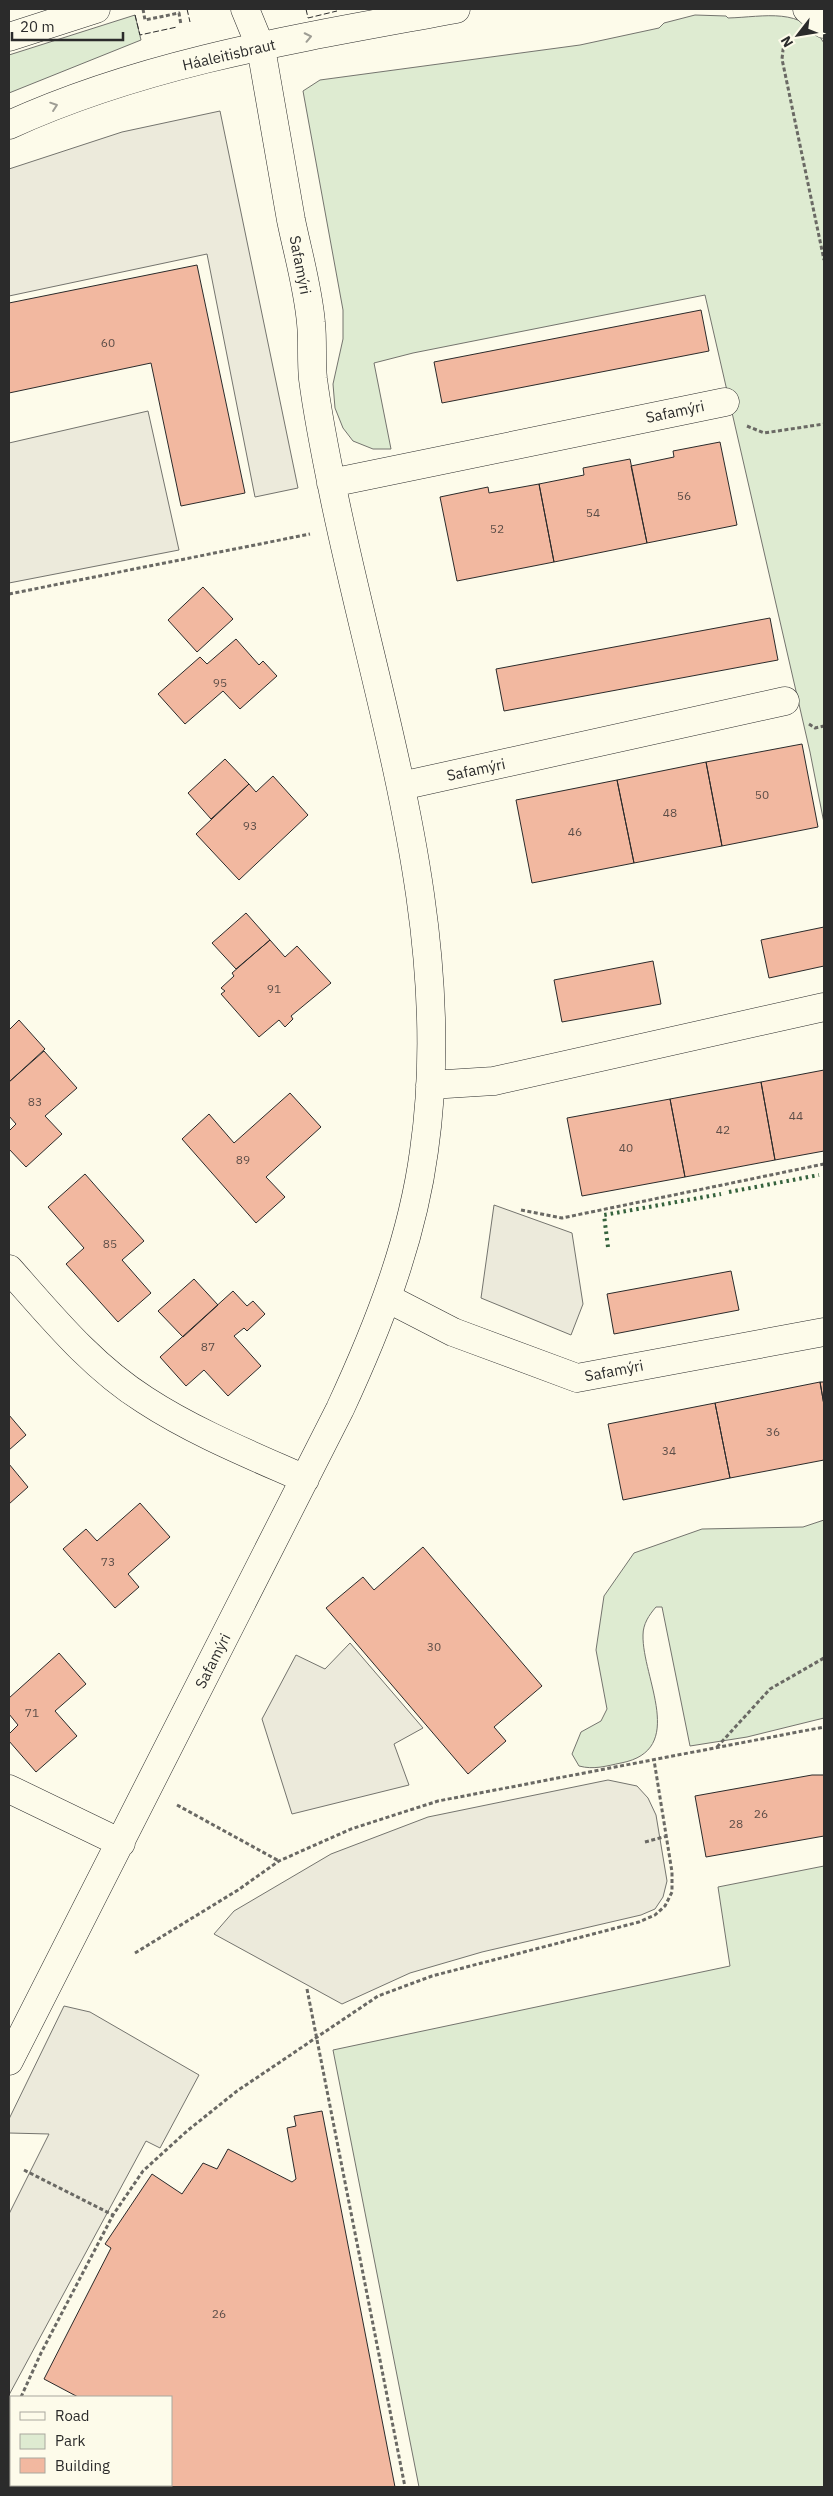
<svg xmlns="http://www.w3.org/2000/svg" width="833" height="2496" font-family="'IBM Plex Sans',sans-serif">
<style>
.green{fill:#deebd1;stroke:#74746e}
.parking{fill:#eceadb;stroke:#74746e}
.building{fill:#f2b8a0;stroke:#2b2b2b}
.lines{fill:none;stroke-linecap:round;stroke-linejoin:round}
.minor-casing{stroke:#2b2b2b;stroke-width:29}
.highway-casing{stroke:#2b2b2b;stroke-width:29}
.path{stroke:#6a6964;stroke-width:3;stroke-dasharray:4 2.5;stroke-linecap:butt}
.minor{stroke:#fdfbea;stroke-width:28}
.highway{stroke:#fdfbea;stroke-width:28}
.hedge{stroke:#34623c;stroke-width:4;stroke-dasharray:2.5 4;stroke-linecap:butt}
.fence{stroke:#2b2b2b;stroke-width:1;stroke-dasharray:6 2.5;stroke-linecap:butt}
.oneway{stroke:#9e9d94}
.labels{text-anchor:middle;stroke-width:4;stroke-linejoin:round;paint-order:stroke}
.number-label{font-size:12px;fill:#5d4e48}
.street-label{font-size:15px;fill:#2b2b2b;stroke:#fdfbea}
</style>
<rect width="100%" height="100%" fill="#fdfbea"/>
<path class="green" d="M135 15 141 40 9 93V55Z
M695 15 726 16 728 18C765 17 802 6 824 43V823L810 752 705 295 413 353 374 363 391 449H373L353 441 343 428 335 408 333 384 343 339V310L303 91 320 80 580 45 659 28 664 23Z
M824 1520V1718L747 1737 690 1746 662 1607H656C649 1615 643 1624 643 1635 642 1678 688 1750 621 1763 606 1766 594 1770 579 1766L572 1754 581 1732 601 1721 607 1709 596 1650 604 1596 634 1553 702 1529 803 1527Z
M824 1866V2487H419L333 2050 730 1966 718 1887Z"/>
<path class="parking" d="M220 111 298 488 255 497 207 254 9 296V169L122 132Z
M148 411 179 550 9 583V443Z
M494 1205 572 1233 583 1304 571 1335 481 1298Z
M350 1643 423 1728 394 1744 409 1785 292 1814 262 1719 296 1655 325 1669Z
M608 1780 637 1786 648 1798 656 1815 667 1881 663 1897 655 1909 641 1915 482 1952 410 1973 342 2004 214 1934 234 1911 331 1854 428 1817Z
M64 2006 90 2012 199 2075 160 2148 146 2141 9 2395V2214L49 2134 9 2133V2119Z
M9 2401 11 2402V2485H138L139 2487H9Z"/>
<path class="building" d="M197 265 245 493 181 506 151 363 9 393V303Z
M701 310 709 351 442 403 434 362Z
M720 442 737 525 647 543 631 466 674 457 673 451Z
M630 459 647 543 554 562 539 484 584 475 583 468Z
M539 484 554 562 457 581 440 497 488 487 489 493Z
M203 587 233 619 197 652 168 620Z
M770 618 778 660 504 711 496 669Z
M236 639 259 665 263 661 277 676 240 709 223 691 185 724 158 694 200 657 207 664Z
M802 744 818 827 722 846 706 762Z
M225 759 249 784 211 819 188 793Z
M706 762 722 846 634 863 617 780Z
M273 776 308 815 239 880 196 834 249 784 256 792Z
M617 780 634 863 532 883 516 800Z
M246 913 270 940 236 969 212 943Z
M824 927V966L769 978 761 940Z
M270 940 285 957 297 946 331 983 291 1016 293 1019 285 1027 279 1020 259 1037 221 994 225 991 221 988 234 976 232 973Z
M653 961 661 1004 562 1022 554 980Z
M19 1020 45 1049 9 1082V1030Z
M44 1051 77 1088 45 1116 62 1134 26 1167 9 1149V1131L16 1124 9 1116V1082Z
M824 1070V1151L775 1160 761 1082Z
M761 1082 775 1160 685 1177 670 1099Z
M290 1093 321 1127 266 1177 285 1197 256 1223 182 1139 209 1114 234 1143Z
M670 1099 685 1177 582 1196 567 1118Z
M85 1174 144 1241 122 1260 151 1293 118 1322 66 1264 84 1248 48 1207Z
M731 1271 739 1310 614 1334 607 1294Z
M194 1279 218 1305 183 1337 158 1311Z
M233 1291 247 1306 253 1301 265 1314 247 1331 244 1328 234 1336 261 1366 228 1396 204 1370 186 1386 160 1357Z
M820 1382H824V1405Z
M820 1382 824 1405V1460L730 1478 715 1403Z
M715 1403 730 1478 623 1500 608 1424Z
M9 1415 26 1435 9 1450Z
M9 1464 28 1487 9 1504Z
M140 1503 170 1537 128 1574 139 1587 115 1608 63 1549 86 1529 97 1541Z
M423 1547 542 1686 494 1727 506 1741 468 1774 326 1608 363 1577 374 1590Z
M59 1653 86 1684 55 1711 77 1736 36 1772 9 1741V1734L18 1725 9 1714V1698Z
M812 1775H824V1836L706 1857 695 1796Z
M322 2111 395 2487H164L163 2485H171V2397H78L44 2379 111 2248 105 2244 152 2174 182 2194 203 2163 217 2169 228 2149 292 2182 296 2179 287 2128 296 2126 294 2116Z"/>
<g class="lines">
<g class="minor-casing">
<path id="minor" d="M9 37 96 9
M9 125C149 61 305 37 456 9
M331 483 725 402
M401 786 785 701
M430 1085 494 1081 824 1007
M9 1269C50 1315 91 1366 145 1400 194 1432 251 1455 305 1479
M387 1298 453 1332 577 1378 824 1332
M9 1789 121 1843
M9 2061 340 1409C378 1327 412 1241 424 1151 456 929 378 710 334 496 326 457 318 418 313 379 311 360 313 341 311 323 308 288 298 254 291 220 281 162 271 105 261 48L245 9"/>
</g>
<g class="highway-casing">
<path id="highway" d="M807 9 824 24"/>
</g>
<path class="path" d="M143 9 145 20 179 13 181 25
M788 37 784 41 782 59 824 260
M747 426 764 433 824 424
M9 594 310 534
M809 724 815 728 824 726
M521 1210 562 1218 824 1164
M717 1747 770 1689 824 1658
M177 1805 279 1861
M645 1842 667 1836
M135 1953 238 1890 279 1861 351 1829 438 1801 824 1727
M307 1989 405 2487
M24 2170 113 2215 143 2171 187 2131 237 2091 378 1996 432 1976 639 1922 655 1915 665 1906 672 1892V1872L654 1760
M21 2397 41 2353 113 2215
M9 2425 11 2419"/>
<use href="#minor" class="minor"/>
<use href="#highway" class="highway"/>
<path class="hedge" d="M729 1192 819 1175
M608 1247 604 1215 721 1194"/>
<path class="fence" d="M187 9 190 22
M306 9 308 18 337 11
M135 15 140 35 177 27"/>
</g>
<defs><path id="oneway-chevron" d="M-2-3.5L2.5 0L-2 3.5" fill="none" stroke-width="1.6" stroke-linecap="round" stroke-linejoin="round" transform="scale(1.25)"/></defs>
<g class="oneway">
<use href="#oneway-chevron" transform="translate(308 37) rotate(-12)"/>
<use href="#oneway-chevron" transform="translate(54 106) rotate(-19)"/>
</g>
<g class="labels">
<g class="number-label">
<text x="108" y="347">60</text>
<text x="684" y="500">56</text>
<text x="593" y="517">54</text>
<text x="497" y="533">52</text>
<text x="220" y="687">95</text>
<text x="762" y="799">50</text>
<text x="670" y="817">48</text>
<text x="250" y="830">93</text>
<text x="575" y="836">46</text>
<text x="274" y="993">91</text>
<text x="35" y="1106">83</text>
<text x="796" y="1120">44</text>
<text x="723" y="1134">42</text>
<text x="626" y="1152">40</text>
<text x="243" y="1164">89</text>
<text x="110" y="1248">85</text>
<text x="208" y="1351">87</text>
<text x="773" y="1436">36</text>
<text x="669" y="1455">34</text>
<text x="108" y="1566">73</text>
<text x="434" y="1651">30</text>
<text x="32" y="1717">71</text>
<text x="761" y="1818">26</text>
<text x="736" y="1828">28</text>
<text x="219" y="2318">26</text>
</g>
<g class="street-label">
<text transform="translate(229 55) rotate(-13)" y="5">Háaleitisbraut</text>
<text transform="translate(300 265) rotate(79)" y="5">Safamýri</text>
<text transform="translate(675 412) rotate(-12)" y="5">Safamýri</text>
<text transform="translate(476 770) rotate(-12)" y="5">Safamýri</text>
<text transform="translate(614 1371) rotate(-11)" y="5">Safamýri</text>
<text transform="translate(213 1661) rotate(-63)" y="5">Safamýri</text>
</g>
</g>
<rect width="833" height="2496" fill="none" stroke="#2b2b2b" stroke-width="20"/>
<rect x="10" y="2396" width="162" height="90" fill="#fdfbea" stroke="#a9a89e"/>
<rect x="20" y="2412" width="25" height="8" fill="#fdfbea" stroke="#a9a89e"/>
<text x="55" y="2421" font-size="15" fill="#2b2b2b">Road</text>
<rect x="20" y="2434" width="25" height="15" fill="#deebd1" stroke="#a9a89e"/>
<text x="55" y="2446" font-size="15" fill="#2b2b2b">Park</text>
<rect x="20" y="2458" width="25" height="15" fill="#f2b8a0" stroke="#a9a89e"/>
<text x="55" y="2471" font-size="15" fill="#2b2b2b">Building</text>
<g transform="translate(798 35) rotate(239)" stroke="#fdfbea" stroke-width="4" paint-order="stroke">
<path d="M0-4L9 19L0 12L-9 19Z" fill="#2b2b2b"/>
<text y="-8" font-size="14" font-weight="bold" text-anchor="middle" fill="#2b2b2b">N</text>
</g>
<path d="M12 32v8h111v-8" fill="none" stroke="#2b2b2b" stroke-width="2.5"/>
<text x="20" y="32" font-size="15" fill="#2b2b2b" stroke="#fdfbea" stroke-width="4" paint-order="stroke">20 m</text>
</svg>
